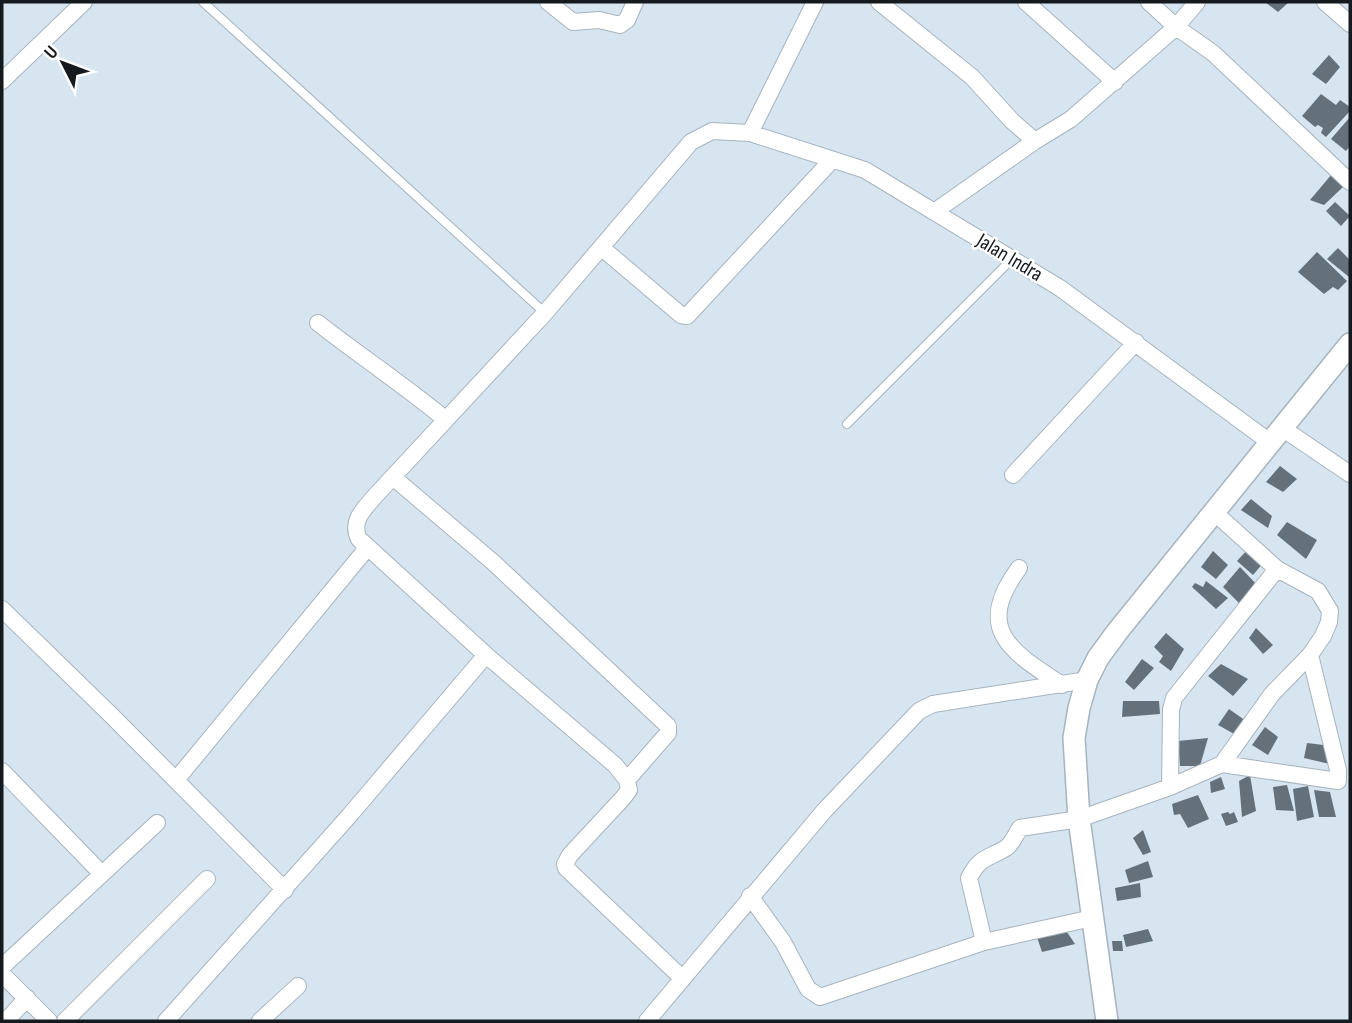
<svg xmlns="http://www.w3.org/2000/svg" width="1352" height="1023" font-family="'Sofia Sans Condensed',sans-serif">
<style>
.building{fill:#64717b}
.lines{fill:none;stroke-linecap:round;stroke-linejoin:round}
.service-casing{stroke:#a6b4be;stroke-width:10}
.minor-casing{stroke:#a6b4be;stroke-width:18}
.secondary-casing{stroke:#a6b4be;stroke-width:24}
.service{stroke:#fff;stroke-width:8}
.minor{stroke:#fff;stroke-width:16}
.secondary{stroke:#fff;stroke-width:21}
.labels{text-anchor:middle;stroke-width:5;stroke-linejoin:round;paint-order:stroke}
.street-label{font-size:21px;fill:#151a1e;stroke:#fff}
</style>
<rect width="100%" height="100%" fill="#d6e5f0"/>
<path class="building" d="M1265 2H1289L1278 12Z
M1329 55 1340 67 1326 84 1312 74Z
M1321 94 1336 105 1340 100 1350 107V111L1326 137 1321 133 1323 128 1318 125 1315 127 1302 116Z
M1350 117V146L1346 151 1331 139Z
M1332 174 1343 187 1324 205 1310 200Z
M1335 202 1350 216 1341 226 1326 211Z
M1338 248 1350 260 1349 277 1327 259Z
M1317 252 1347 281 1338 290 1333 287 1324 294 1298 272Z
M1280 466 1297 479 1283 492 1266 482Z
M1251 499 1272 516 1268 528 1241 510Z
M1287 522 1317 540 1306 559 1277 535Z
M1249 548 1264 562 1253 575 1237 561Z
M1213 551 1228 565 1216 579 1201 567Z
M1240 567 1259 587 1248 599 1246 595 1239 603 1223 587Z
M1206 581 1228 598 1216 609 1192 587 1195 583 1203 587Z
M1256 628 1273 645 1263 654 1249 638Z
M1166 633 1184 649 1171 671 1159 662 1163 656 1154 647Z
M1142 659 1154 668 1134 690 1125 682Z
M1221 664 1248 679 1233 696 1208 676Z
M1123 701H1159L1160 714 1122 717Z
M1229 709 1246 721 1236 735 1218 725Z
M1265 727 1278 737 1268 755 1252 745Z
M1208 738 1200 766H1180L1178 741Z
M1307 743 1332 746 1334 765 1304 758Z
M1250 775 1256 811 1242 817 1239 781Z
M1221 777 1225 789 1211 793 1210 782Z
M1287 785 1294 811 1276 810 1273 787Z
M1308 786 1314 817 1297 821 1293 789Z
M1314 790 1330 792 1336 817H1319Z
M1198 795 1209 819 1188 828 1180 814 1174 815 1172 804Z
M1228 812 1230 814 1234 812 1238 822 1226 826 1221 814Z
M1143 830 1151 852 1143 855 1133 838Z
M1148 861 1153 877 1129 883 1125 870Z
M1140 883 1141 897 1117 901 1115 888Z
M1065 929 1075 944 1042 952 1037 937Z
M1148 929 1153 941 1126 947 1123 935Z
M1112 941H1122L1123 951H1113Z"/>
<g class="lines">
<g class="service-casing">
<path id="service" d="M203 2 545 313
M847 424 1012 259"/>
</g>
<g class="minor-casing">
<path id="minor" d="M548 2 573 22 599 20 620 25 627 20 635 2
M879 2 972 77 1012 121 1035 141
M1026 2 1115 82
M1149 2 1176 27 1213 53 1350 182
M1325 2 1350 24
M2 81 84 2
M750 133 815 2
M934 212 1035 141 1071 119 1176 27 1197 2
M602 248 681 315 687 316 832 160
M318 323C360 356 404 385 445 419
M1282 428 1350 474
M1013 475 1136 342
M394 478 494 563 668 726V733L627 780
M1019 568C973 630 1012 652 1062 685
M2 609 111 715 285 890
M1222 764 1338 781V770L1310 655
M2 771 102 874
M176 780 368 547
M1170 787 1171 710 1174 698 1277 569
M750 896 783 942 808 989 820 997 984 942 969 878C980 856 988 859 1006 848 1013 843 1015 835 1020 828L1079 819 1170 787 1222 764 1272 694 1310 655 1323 636 1329 622 1330 611 1318 591 1277 569 1214 512
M984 942 1092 918
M2 967 157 823
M2 974 49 1021
M682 978 566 868 565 864 570 855 623 798 629 790 627 780 615 765 486 655 359 539C350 521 364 509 376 495L545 313 691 142 712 131 750 133 865 170 1060 288 1271 443
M6 1021 27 998
M65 1021 207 879
M166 1021 349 816 486 655
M260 1021 298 986
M647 1021 824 811 919 711 933 704 1087 680"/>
</g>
<g class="secondary-casing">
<path id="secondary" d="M1107 1021 1079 819 1074 738 1079 708 1087 680 1098 658 1117 632 1350 344"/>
</g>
<use href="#service" class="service"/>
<use href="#minor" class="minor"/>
<use href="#secondary" class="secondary"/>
</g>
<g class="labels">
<g class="street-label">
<text transform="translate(1010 257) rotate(31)" y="7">Jalan Indra</text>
</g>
</g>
<rect width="1352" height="1023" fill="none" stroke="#151a1e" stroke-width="7"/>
<g transform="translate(63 63) rotate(312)" stroke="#ffffff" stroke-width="5" paint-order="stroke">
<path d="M0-5L12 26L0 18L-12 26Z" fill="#151a1e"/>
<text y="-10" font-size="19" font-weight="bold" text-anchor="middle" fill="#151a1e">U</text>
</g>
</svg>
